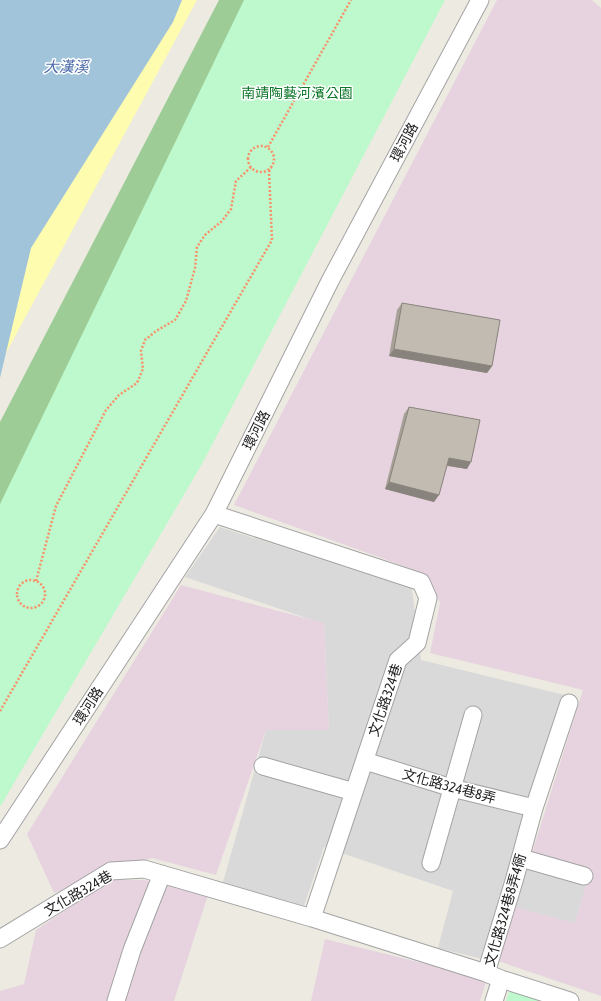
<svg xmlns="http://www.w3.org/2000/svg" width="601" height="1001" font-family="'Asap Condensed','Noto Sans TC',sans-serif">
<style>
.residential{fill:#dad9d9}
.industrial{fill:#e6d3df}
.forest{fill:#9dcc96}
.sand{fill:#fefcaf}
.park{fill:#bef8cd}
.water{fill:#a2c4db}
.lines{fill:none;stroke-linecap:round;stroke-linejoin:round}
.minor-casing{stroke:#a3a3a3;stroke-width:19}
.path{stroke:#f89168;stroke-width:2.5;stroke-dasharray:2 2;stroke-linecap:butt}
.minor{stroke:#fff;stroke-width:17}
.wall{fill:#a7a198}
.shaded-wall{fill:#88837c}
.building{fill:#c2bbb1;stroke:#88837c}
.labels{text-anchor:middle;stroke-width:3;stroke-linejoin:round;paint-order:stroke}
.park-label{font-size:14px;fill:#0c7729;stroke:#fff}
.street-label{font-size:14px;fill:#1c1c1c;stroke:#fff}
.water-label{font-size:15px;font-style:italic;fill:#4a69aa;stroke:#fff}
</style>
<rect width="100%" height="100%" fill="#edebe1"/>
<path class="residential" d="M220 527 412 589 421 660 565 695 515 851 589 874 575 923 501 904 486 960 438 948 453 891 324 847 304 906 223 882 266 730H329L324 624 185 577Z"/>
<path class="industrial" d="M497 0H592L601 8V996L498 961 514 907 575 923 589 874 531 856 583 690 430 653 440 603 426 574 234 505Z
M181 585 324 623 329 730H266L216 875 152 858 54 893 27 834Z
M111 880H144L208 895 174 1001H0V991L24 984 36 930Z
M325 939 487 979 480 1001H311Z"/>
<path class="forest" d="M219 0H301L0 583V422Z"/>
<path class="sand" d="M0 0H197L0 364Z"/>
<path class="park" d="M244 0H445L202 464 0 807V504Z
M512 984 555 1001H506Z"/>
<path class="water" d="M0 0H182L173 22 31 248 0 378Z"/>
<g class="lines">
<g class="minor-casing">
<path id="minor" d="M214 514 421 582 428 598 417 643 398 660 312 918
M365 761 452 788 534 808
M263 766 354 792
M0 840 214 514 330 281 480 0
M521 858 584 876
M431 863 473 715
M0 939 111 871 144 869 312 918 486 973 501 979 570 1001
M486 973 514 881 534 808 569 703
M116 1001 132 950 162 874
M494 1001 501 979"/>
</g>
<path class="path" d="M248 159a13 13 0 1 1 26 0a13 13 0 1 1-26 0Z
M268 147 351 0
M17 594a14 14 0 1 1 28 0a14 14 0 1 1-28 0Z
M36 581 56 506 106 410 119 395 137 383 143 369 141 351 145 340 156 331 175 320 186 301 195 268 197 247 205 235 222 221 231 209 236 181 251 167
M0 711 272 240 269 172 271 168"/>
<use href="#minor" class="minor"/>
</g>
<path class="wall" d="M402 303 492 366 487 373 389 356 397 310Z
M409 407 467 469 447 466 434 502 385 489 404 414Z"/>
<path class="shaded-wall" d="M394 349 492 366 487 373 389 356Z
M449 458 471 462 467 469 444 465Z
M389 482 439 495 434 502 385 489Z"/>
<path class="building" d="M402 303 500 320 492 366 394 349Z
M409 407 480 420 471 462 449 458 439 495 389 482Z"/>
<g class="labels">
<g class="park-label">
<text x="297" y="98">南靖陶藝河濱公園</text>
</g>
<g class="street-label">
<text transform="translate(404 142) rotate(-62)" y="5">環河路</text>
<text transform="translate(256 430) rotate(-63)" y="5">環河路</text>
<text transform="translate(385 700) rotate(-71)" y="5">文化路324巷</text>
<text transform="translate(88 706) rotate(-57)" y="5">環河路</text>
<text transform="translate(449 786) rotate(15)" y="5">文化路324巷8弄</text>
<text transform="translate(78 893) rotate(-30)" y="5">文化路324巷</text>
<text transform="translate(505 910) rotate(-74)" y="5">文化路324巷8弄4衕</text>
</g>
<g class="water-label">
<text x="66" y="72">大漢溪</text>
</g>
</g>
</svg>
